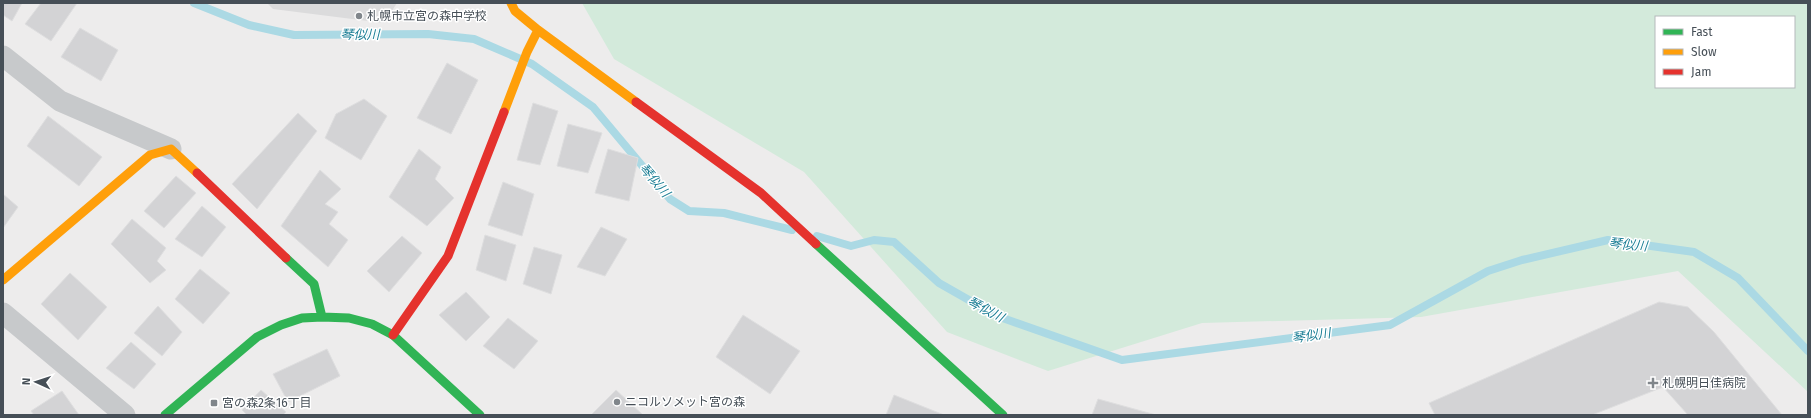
<svg xmlns="http://www.w3.org/2000/svg" width="1811" height="418" font-family="'Fira Sans','Noto Sans JP',sans-serif">
<style>
.education{fill:#dbdbdc}
.green{fill:#d3eadb;fill-rule:evenodd}
.lines{fill:none;stroke-linecap:round;stroke-linejoin:round}
.stream{stroke:#abd9e4;stroke-width:8}
.building{fill:#d3d3d5;stroke:#dededf}
.street{stroke:#c7c9cb;stroke-width:21}
.fast{stroke:#30b455;stroke-width:9}
.slow{stroke:#ff9f0a;stroke-width:9}
.jam{stroke:#e5322d;stroke-width:9}
.poi-dot{fill:#80868b;stroke:#fff;stroke-width:1.5}
.labels{text-anchor:middle;stroke-width:3;stroke-linejoin:round;paint-order:stroke}
.poi-label{font-size:12px;fill:#464f57;stroke:#fff;text-anchor:start}
.water-label{font-size:13px;font-style:italic;fill:#1b7e95;stroke:#fff}
</style>
<rect width="100%" height="100%" fill="#edecec"/>
<path class="education" d="M267 3H397L384 23 273 9Z"/>
<path class="green" d="M582 3H1808V392L1678 271 1421 317 1202 323 1048 371 947 332 804 172 614 59ZM1656 17H1794V87H1656Z"/>
<g class="lines">
<path class="stream" d="M194 3 249 25 294 35 428 34 474 39 532 64 593 107 670 199 689 211 724 213 792 230
M817 236 851 246 874 240 894 242 939 283 997 316 1122 360 1390 325 1488 271 1522 260 1608 240 1694 252 1738 278 1808 351"/>
</g>
<path class="building" d="M3 3H22L12 21 3 15Z
M41 3H77L51 41 25 24Z
M80 28 118 50 101 81 61 57Z
M447 63 478 80 451 134 417 118Z
M364 99 387 116 361 160 325 138 336 114Z
M533 103 558 111 540 165 517 160Z
M298 113 317 131 257 209 232 184Z
M48 116 102 157 79 186 27 146Z
M568 124 602 133 588 173 557 166Z
M419 149 441 167 435 179 454 198 427 226 389 197Z
M608 149 638 158 629 201 595 193Z
M320 170 341 189 325 204 338 212 329 224 348 240 328 267 281 226Z
M176 176 196 193 164 228 144 211Z
M503 182 534 194 522 236 488 225Z
M3 194 18 207 3 228Z
M202 206 226 227 202 257 175 239Z
M132 219 166 248 157 261 166 270 150 283 111 244Z
M601 227 627 239 605 276 577 267Z
M485 235 516 245 506 281 476 270Z
M402 236 422 253 389 292 367 271Z
M534 247 562 255 551 294 523 284Z
M200 269 230 293 203 324 175 299Z
M70 273 107 307 78 340 41 304Z
M466 292 490 317 466 341 439 315Z
M1659 302 1688 307 1714 332 1782 415H1688L1663 387 1592 415H1435L1429 403Z
M158 306 182 332 162 356 134 333Z
M743 315 800 351 770 394 716 357Z
M508 318 538 341 514 369 483 346Z
M131 342 156 364 134 389 106 368Z
M327 349 340 376 288 402 273 374Z
M261 390 286 412 283 415H247L242 410Z
M616 390 643 415H591Z
M62 391 79 415H34L31 411Z
M894 395 944 415H886Z
M1098 399 1156 415H1092Z"/>
<g class="lines">
<path class="street" d="M3 56 60 101 171 149
M3 313 125 415"/>
<path class="fast" d="M816 244 1003 415
M286 258 314 284 322 317
M165 415 257 337 281 325 302 318 322 317 349 318 372 324 393 335 480 415"/>
<path class="slow" d="M511 3 515 11 538 30 636 102
M504 112 527 52 538 30
M3 280 150 155 171 149 197 173"/>
<path class="jam" d="M636 102 761 193 816 244
M197 173 286 258
M393 335 448 256 504 112"/>
</g>
<g class="poi-dot">
<circle cx="359" cy="16" r="4"/>
<path d="M1651 377h4v4h4v4h-4v4h-4v-4h-4v-4h4z"/>
<circle cx="617" cy="402" r="4"/>
<rect x="210" y="399" width="8" height="8" rx="2"/>
</g>
<g class="labels">
<g class="poi-label">
<text x="367" y="20">札幌市立宮の森中学校</text>
<text x="1662" y="387">札幌明日佳病院</text>
<text x="625" y="406">ニコルソメット宮の森</text>
<text x="222" y="407">宮の森2条16丁目</text>
</g>
<g class="water-label">
<text x="360" y="39">琴似川</text>
<text transform="translate(655 180) rotate(49)" y="5">琴似川</text>
<text transform="translate(1628 244) rotate(5)" y="5">琴似川</text>
<text transform="translate(986 309) rotate(27)" y="5">琴似川</text>
<text transform="translate(1311 335) rotate(-8)" y="5">琴似川</text>
</g>
</g>
<rect width="1811" height="418" fill="none" stroke="#464f57" stroke-width="8"/>
<rect x="1655" y="16" width="140" height="72" fill="#ffffff" stroke="#b5b9bc"/>
<rect x="1663" y="29" width="20" height="6" fill="#30b455" stroke="#b5b9bc"/>
<text x="1691" y="36" font-size="12" fill="#464f57">Fast</text>
<rect x="1663" y="49" width="20" height="6" fill="#ff9f0a" stroke="#b5b9bc"/>
<text x="1691" y="56" font-size="12" fill="#464f57">Slow</text>
<rect x="1663" y="69" width="20" height="6" fill="#e5322d" stroke="#b5b9bc"/>
<text x="1691" y="76" font-size="12" fill="#464f57">Jam</text>
<g transform="translate(36 382) rotate(273)" stroke="#ffffff" stroke-width="3" paint-order="stroke">
<path d="M0-3L7 15L0 10L-7 15Z" fill="#464f57"/>
<text y="-6" font-size="11" font-weight="bold" text-anchor="middle" fill="#464f57">N</text>
</g>
</svg>
